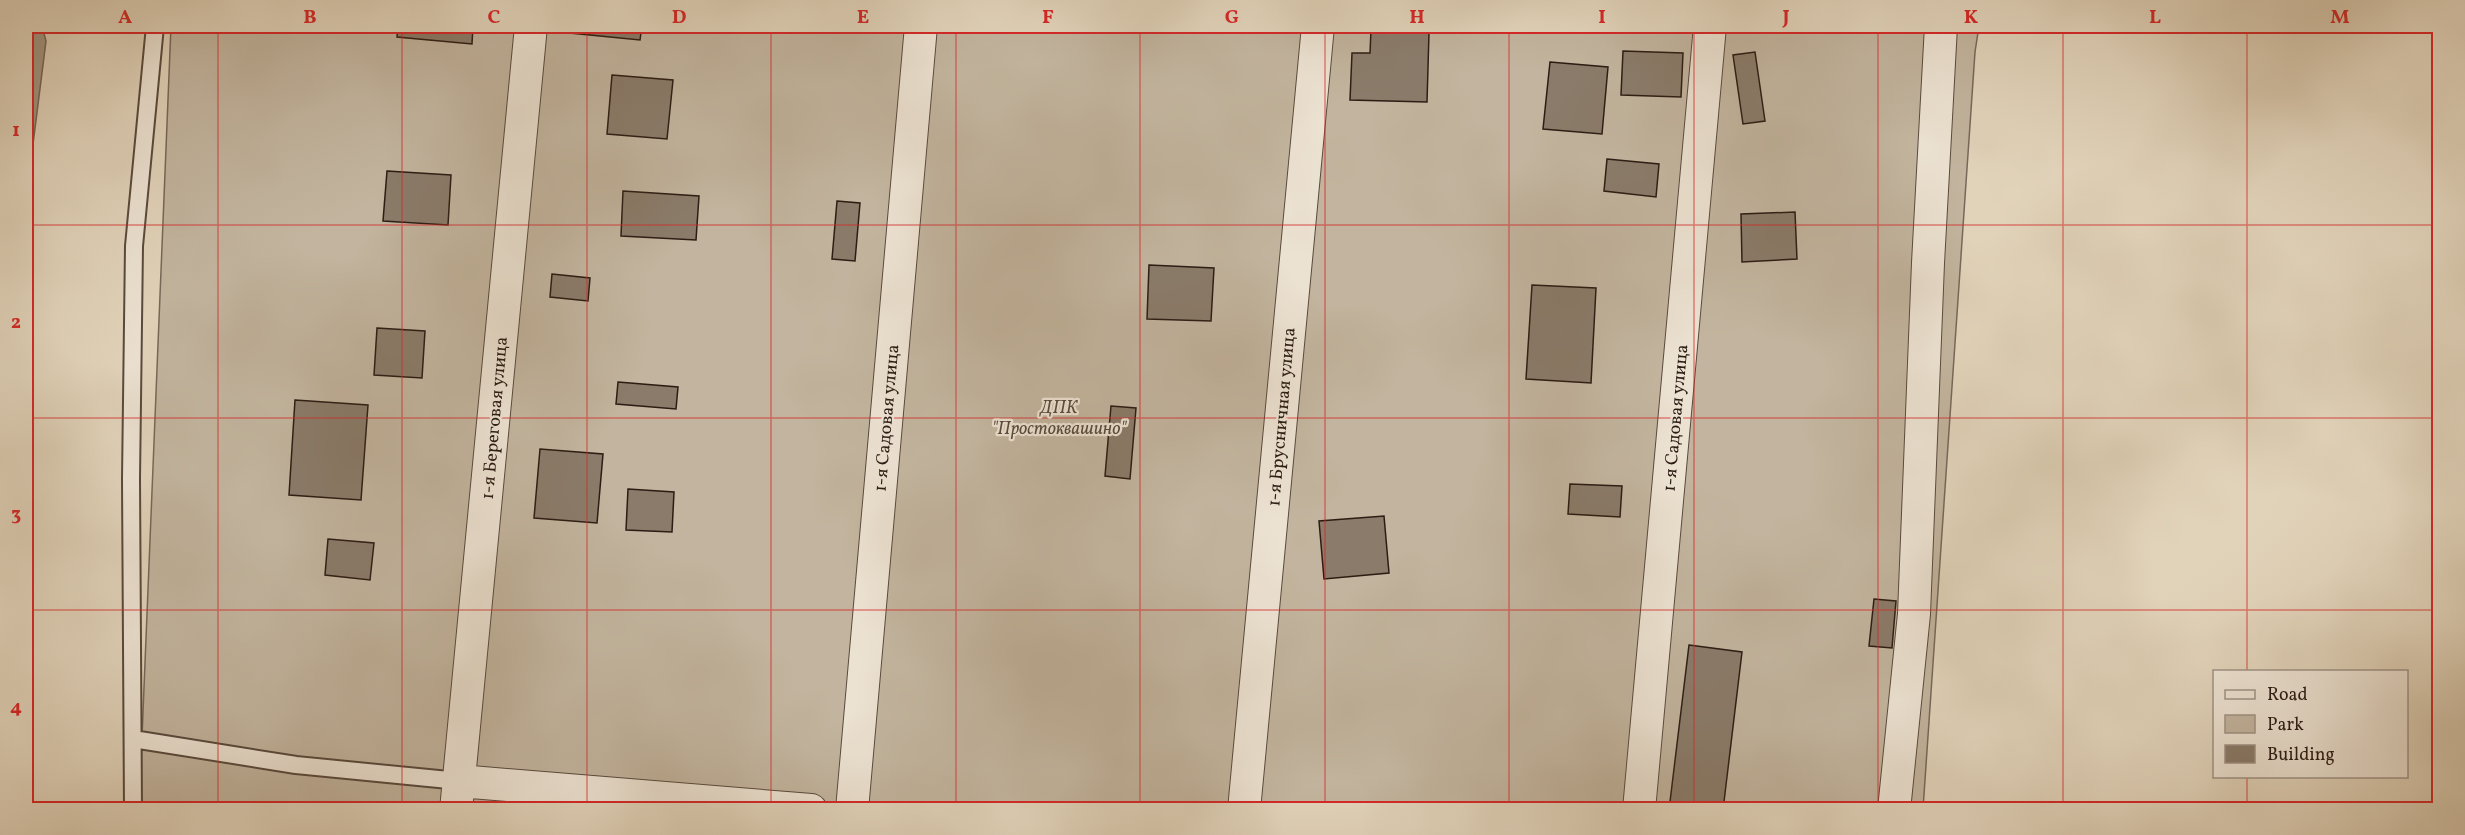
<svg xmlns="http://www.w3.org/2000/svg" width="2465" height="835" font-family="Vollkorn,serif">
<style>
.green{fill:#c2b49e;stroke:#776859;stroke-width:1.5}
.water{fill:#a39582;stroke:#736556;stroke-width:1.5}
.building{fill:#8a7b6a;stroke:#2c1c14;stroke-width:1.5}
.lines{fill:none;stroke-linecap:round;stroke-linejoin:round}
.lane-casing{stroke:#594a3e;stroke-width:20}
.street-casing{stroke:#594a3e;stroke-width:34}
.lane{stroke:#ece2d2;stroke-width:16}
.street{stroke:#ece2d2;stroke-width:32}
.grid{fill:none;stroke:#d62828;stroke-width:1.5;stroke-opacity:0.55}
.labels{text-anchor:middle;stroke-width:4.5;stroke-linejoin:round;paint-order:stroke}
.park-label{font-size:18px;font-style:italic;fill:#594a3d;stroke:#ece2d2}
.street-label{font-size:18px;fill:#2c1c14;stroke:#ece2d2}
.neatline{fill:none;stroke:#d62828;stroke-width:2}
.grid-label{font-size:20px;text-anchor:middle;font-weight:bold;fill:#d62828}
</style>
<rect width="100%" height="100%" fill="#e1d3ba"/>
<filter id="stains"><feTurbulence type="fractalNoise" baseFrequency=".00333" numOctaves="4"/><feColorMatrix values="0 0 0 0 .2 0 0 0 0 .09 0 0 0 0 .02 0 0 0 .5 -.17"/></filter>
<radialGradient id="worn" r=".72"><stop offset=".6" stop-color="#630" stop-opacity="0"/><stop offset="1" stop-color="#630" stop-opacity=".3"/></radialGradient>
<path class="green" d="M171 26H1979L1975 52 1923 809 139 810Z"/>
<path class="water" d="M26 26H42L46 41 30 168 26 224Z"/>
<path class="building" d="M398 26H473L472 44 397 37Z
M571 26H642L640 40 570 33Z
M1371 30 1429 33 1427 102 1350 100 1352 53H1370Z
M1623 51 1683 53 1681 97 1621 95Z
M1755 52 1765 121 1743 124 1733 55Z
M1550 62 1608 67 1602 134 1543 129Z
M612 75 673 80 667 139 607 134Z
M1607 159 1659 164 1656 197 1604 191Z
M387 171 451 175 448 225 383 221Z
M623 191 699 196 696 240 621 236Z
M837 201 860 203 855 261 832 259Z
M1795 212 1797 259 1742 262 1741 214Z
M1149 265 1214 268 1211 321 1147 319Z
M552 274 590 278 588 301 550 297Z
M1532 285 1596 288 1591 383 1526 379Z
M377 328 425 331 422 378 374 375Z
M618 382 678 387 676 409 616 404Z
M295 400 368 405 361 500 289 495Z
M1111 406 1136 408 1130 479 1105 476Z
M540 449 603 454 597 523 534 518Z
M1570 484 1622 486 1620 517 1568 514Z
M628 489 674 492 672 532 626 530Z
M1384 516 1389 573 1324 579 1319 521Z
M328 539 374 543 370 580 325 575Z
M1874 599 1896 601 1892 648 1869 646Z
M1689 645 1742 652 1723 810H1669Z"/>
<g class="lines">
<g class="lane-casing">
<path id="lane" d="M133 739 296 765 459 781
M133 810 131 479 134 246 155 26"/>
</g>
<g class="street-casing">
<path id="street" d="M459 781 811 810
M456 810 531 26
M852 810 921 26
M1244 810 1318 26
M1639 810 1710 26
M1894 810 1914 614 1928 263 1941 26"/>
</g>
<use href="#lane" class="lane"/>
<use href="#street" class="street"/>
</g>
<path class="grid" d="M218 26V810M402 26V810M587 26V810M771 26V810M956 26V810M1140 26V810M1325 26V810M1509 26V810M1694 26V810M1878 26V810M2063 26V810M2247 26V672M26 225H2440M26 418H2440M26 610H2440M2247 776V810"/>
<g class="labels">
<g class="park-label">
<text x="1059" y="413">ДПК<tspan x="1059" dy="21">"Простоквашино"</tspan></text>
</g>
<g class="street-label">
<text transform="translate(1281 417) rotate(-85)" y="6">1-я Брусничная улица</text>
<text transform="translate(494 418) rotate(-85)" y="6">1-я Береговая улица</text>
<text transform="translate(886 418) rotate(-85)" y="6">1-я Садовая улица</text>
<text transform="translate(1675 418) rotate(-85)" y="6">1-я Садовая улица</text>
</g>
</g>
<rect width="2465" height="835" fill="none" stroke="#e1d3ba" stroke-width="66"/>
<rect x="2213" y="670" width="195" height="108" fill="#ece2d2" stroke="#9f9386" stroke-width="1.5"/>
<rect x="2225" y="690" width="30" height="9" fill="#ece2d2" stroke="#9f9386" stroke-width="1.5"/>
<text x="2267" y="700" font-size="18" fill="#2c1c14">Road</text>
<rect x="2225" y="715" width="30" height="18" fill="#c2b49e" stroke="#9f9386" stroke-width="1.5"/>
<text x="2267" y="730" font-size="18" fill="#2c1c14">Park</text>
<rect x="2225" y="745" width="30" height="18" fill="#8a7b6a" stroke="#9f9386" stroke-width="1.5"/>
<text x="2267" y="760" font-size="18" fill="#2c1c14">Building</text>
<rect x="33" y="33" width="2399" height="769" class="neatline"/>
<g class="grid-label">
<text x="125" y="23">A</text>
<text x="310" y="23">B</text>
<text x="494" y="23">C</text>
<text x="679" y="23">D</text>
<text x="863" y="23">E</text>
<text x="1048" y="23">F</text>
<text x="1232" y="23">G</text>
<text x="1417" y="23">H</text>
<text x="1602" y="23">I</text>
<text x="1786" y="23">J</text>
<text x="1971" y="23">K</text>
<text x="2155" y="23">L</text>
<text x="2340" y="23">M</text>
<text x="16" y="136">1</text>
<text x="16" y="328">2</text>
<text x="16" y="520">3</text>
<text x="16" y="713">4</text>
</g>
<rect width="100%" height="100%" filter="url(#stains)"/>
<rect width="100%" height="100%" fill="url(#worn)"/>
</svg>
